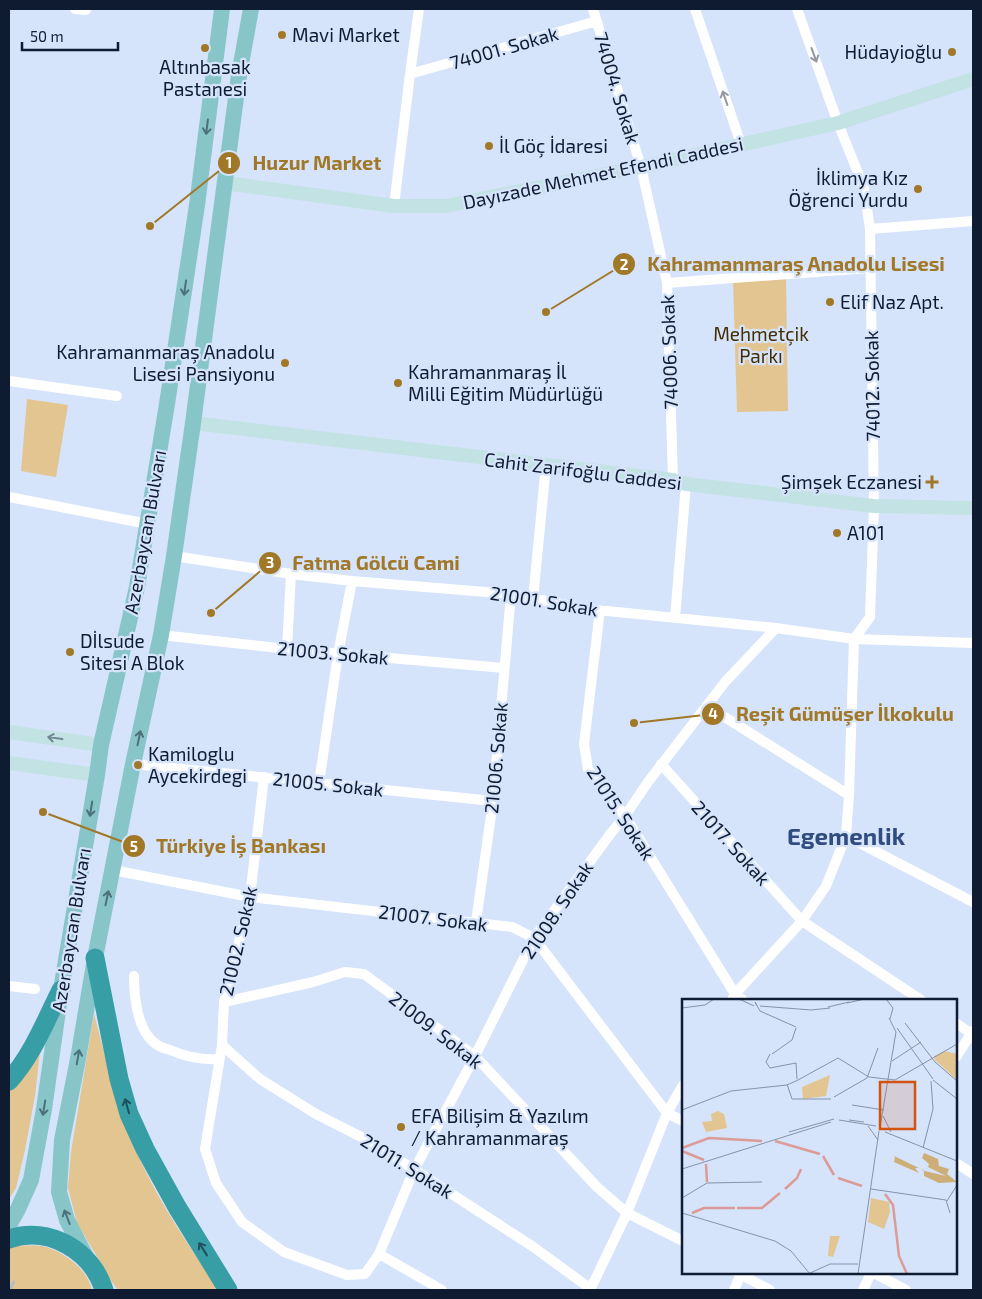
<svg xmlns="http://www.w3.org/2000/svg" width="982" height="1299" font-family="'Exo 2',sans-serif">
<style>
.green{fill:#e3c591}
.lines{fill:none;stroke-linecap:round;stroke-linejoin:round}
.highway-tunnel{stroke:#adbbd2;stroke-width:19;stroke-dasharray:19 9;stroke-linecap:butt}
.street{stroke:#fff;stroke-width:10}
.secondary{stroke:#c3e2e4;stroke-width:14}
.primary{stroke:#88c5c9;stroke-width:16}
.highway{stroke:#389ea5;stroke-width:19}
.oneway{stroke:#9398a2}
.oneway2{stroke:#4c707c}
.oneway3{stroke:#728893}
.oneway4{stroke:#1f4f5f}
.poi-dot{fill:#a07827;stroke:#d5e3fb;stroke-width:2}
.labels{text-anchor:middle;stroke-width:4.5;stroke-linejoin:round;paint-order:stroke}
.poi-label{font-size:19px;fill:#0f1b30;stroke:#d5e3fb;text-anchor:start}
.street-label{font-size:19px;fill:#0f1b30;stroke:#d5e3fb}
.park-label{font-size:19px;fill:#432e00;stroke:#d5e3fb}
.district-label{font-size:24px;font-weight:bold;fill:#314d7f;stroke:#d5e3fb}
.inset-river{fill:none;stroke:#dd9b98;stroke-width:2.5}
.inset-road{fill:none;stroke:#8693aa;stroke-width:1}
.view{fill:#d25310;fill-opacity:0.15;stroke:#d25310;stroke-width:2.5}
.inset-edge{fill:none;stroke:#0f1b30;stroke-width:2.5}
.leader{fill:none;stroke:#a07827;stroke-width:2}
.callout-dot{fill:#a07827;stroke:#d5e3fb;stroke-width:2}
.mark-label{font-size:15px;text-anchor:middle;font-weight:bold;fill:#fff}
.callout-label{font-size:20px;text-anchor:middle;font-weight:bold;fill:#a07827;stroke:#d5e3fb;stroke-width:4.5;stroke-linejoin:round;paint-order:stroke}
</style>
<rect width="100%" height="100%" fill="#d5e3fb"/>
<path class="green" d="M786 276 788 411 737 412 733 280Z
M27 399 68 405 56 477 21 471Z
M94 1014C108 1067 120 1121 145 1170 165 1212 193 1251 218 1290H118L112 1282 77 1223 68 1188 71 1152Z
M40 1052 35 1096 25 1150 16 1188 9 1199V1091L23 1077Z
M18 1245C26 1246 34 1245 42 1246 63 1251 87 1268 92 1290H9V1249Z"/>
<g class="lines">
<path class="highway-tunnel" d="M9 1289 11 1290"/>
<path class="street" d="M75 9 86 10
M593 9 641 167 667 283 673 480
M695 9 741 144
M410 74 597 21
M394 206 410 74 419 9
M870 229 973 221
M667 283 870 268
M9 381 117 396
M9 497 148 524
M174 556 291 574 352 581 511 594 587 609 776 628 854 639 973 643
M533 599 546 465
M600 610 584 744 588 769 625 816 735 994 743 1000
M675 618 686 484
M161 635 287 649 504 668
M287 649 291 574
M707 706 849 795
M133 764 493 801
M661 764 802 921 921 1000
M264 777 250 897 224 1002 222 1045 205 1149 216 1183 242 1222 284 1252 347 1275 365 1274 379 1254 414 1170 475 1056 534 938 611 833 625 816 648 782 725 682 776 628
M319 783 338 654 352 581
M846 836 973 902
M113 870 250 897 512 927 534 938 667 1113 683 1121
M476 922 493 801 511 594
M134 976C134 996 137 1031 156 1044 160 1047 166 1049 170 1050 186 1057 202 1060 219 1059
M9 986 35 989
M732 1000 735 994 802 921 826 886 846 836 849 795 854 639 870 617 874 506 870 229 864 188 838 123 797 9
M224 1002 313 982 345 972 364 974 475 1056 597 1187 627 1213 683 1241
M956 1023 973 1035
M222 1045 260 1079 316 1114 373 1143 532 1246 591 1289
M956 1057 973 1031
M956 1163 973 1174
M379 1254 442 1290
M738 1273 770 1290
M874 1273 906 1290
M590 1290 627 1213 667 1113 683 1085
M734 1290 741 1274
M863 1290 871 1273"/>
<path class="secondary" d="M226 183 394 206H446L641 167 838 123 973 79
M193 423 673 480 686 484 874 506 973 508
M9 732 101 745
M9 763 97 775"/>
<path class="primary" d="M9 1225 18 1209 31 1180 44 1109 61 990 97 775 101 745 137 587 167 404 197 205 222 9
M88 1261 67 1220 59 1192 62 1140 78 1059 95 958 133 764 161 635 174 556 193 423 239 75 251 9"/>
<path class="highway" d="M95 958 119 1079 129 1114 145 1149 177 1207 228 1290
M9 1081C33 1054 45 1022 61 990
M9 1239C49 1225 92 1251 104 1290"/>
</g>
<defs><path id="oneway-shaft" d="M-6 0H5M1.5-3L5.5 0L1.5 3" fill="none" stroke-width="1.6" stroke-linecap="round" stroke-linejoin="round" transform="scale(1.25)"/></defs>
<g class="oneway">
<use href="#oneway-shaft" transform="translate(814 55) rotate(70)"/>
<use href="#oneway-shaft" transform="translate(725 98) rotate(-109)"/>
</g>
<g class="oneway2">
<use href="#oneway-shaft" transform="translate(207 127) rotate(97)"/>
<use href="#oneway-shaft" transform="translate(185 288) rotate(98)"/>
<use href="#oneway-shaft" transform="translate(139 738) rotate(-78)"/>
<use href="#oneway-shaft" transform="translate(91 809) rotate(99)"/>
<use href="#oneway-shaft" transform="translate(107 898) rotate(-78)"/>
<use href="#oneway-shaft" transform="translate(78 1057) rotate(-80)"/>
<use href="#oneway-shaft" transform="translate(44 1108) rotate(99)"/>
<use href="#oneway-shaft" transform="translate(67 1217) rotate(-111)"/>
</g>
<use class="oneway3" href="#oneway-shaft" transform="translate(55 738) rotate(-172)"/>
<g class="oneway4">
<use href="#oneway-shaft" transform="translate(127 1106) rotate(-106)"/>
<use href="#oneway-shaft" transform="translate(203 1249) rotate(-122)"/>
</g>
<g class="poi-dot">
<circle cx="282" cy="35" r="5"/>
<circle cx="205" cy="48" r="5"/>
<circle cx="952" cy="52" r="5"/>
<circle cx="489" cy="146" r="5"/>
<circle cx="918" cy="189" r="5"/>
<circle cx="830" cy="302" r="5"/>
<circle cx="285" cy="363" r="5"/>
<circle cx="398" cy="383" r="5"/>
<path d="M929.5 474.5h5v5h5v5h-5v5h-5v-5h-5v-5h5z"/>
<circle cx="837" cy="533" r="5"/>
<circle cx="70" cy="652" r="5"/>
<circle cx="138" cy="765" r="5"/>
<circle cx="401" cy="1127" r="5"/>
</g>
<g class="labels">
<g class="poi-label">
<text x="292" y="42">Mavi Market</text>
<text x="942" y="59" text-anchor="end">Hüdayioğlu</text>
<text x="205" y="74" text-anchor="middle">Altınbasak<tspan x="205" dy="22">Pastanesi</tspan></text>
<text x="499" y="153">İl Göç İdaresi</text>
<text x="908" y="185" text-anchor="end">İklimya Kız<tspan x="908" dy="22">Öğrenci Yurdu</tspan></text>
<text x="840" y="309">Elif Naz Apt.</text>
<text x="275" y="359" text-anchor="end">Kahramanmaraş Anadolu<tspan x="275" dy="22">Lisesi Pansiyonu</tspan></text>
<text x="408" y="379">Kahramanmaraş İl<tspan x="408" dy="22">Milli Eğitim Müdürlüğü</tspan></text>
<text x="922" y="489" text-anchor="end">Şimşek Eczanesi</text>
<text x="847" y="540">A101</text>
<text x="80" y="648">Dİlsude<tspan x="80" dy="22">Sitesi A Blok</tspan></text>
<text x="148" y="761">Kamiloglu<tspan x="148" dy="22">Aycekirdegi</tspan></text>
<text x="411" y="1123">EFA Bilişim &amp; Yazılım<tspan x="411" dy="22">/ Kahramanmaraş</tspan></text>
</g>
<g class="street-label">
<text transform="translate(504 48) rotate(-16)" y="7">74001. Sokak</text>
<text transform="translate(617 88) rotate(73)" y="7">74004. Sokak</text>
<text transform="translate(603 173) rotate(-12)" y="7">Dayızade Mehmet Efendi Caddesi</text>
<text transform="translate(669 352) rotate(-92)" y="7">74006. Sokak</text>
<text transform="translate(872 386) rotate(-91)" y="7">74012. Sokak</text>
<text transform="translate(583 471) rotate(7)" y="7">Cahit Zarifoğlu Caddesi</text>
<text transform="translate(145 532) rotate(-80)" y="7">Azerbaycan Bulvarı</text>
<text transform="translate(544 601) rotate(9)" y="7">21001. Sokak</text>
<text transform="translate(333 653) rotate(5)" y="7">21003. Sokak</text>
<text transform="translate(496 758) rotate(-85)" y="7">21006. Sokak</text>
<text transform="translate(328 784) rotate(6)" y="7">21005. Sokak</text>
<text transform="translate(621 813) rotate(57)" y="7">21015. Sokak</text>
<text transform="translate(731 843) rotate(48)" y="7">21017. Sokak</text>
<text transform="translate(557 910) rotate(-56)" y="7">21008. Sokak</text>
<text transform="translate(433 918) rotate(7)" y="7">21007. Sokak</text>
<text transform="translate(71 930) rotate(-81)" y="7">Azerbaycan Bulvarı</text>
<text transform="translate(238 941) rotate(-77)" y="7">21002. Sokak</text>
<text transform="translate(436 1030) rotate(38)" y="7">21009. Sokak</text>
<text transform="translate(407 1166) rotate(32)" y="7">21011. Sokak</text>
</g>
<g class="park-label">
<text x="761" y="341">Mehmetçik<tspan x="761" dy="22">Parkı</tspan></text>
</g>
<g class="district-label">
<text x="846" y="845">Egemenlik</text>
</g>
</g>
<g transform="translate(682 999)">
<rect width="275" height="275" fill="#d5e3fb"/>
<path d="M263 52 275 55V81L253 61 252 57ZM148 76 144 97 121 100 120 88ZM36 112 42 115 45 129 24 133 20 123 30 122 29 115ZM189 199 207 203 208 213 202 230 186 223ZM148 237H158L151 258 146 257Z" fill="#e3c591"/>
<path d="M242 154 256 160 257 167 267 170 265 175 275 183 257 184 242 177V172L237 169H233L237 174 212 163 213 158 210 156 243 172 264 177 246 168 247 165 240 159Z" fill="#cdae77"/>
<path class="inset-river" d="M93 142 138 155M0 149 27 139 80 142M0 152 22 161M141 157 152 176M24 165 25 183M156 179 180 187M103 190 115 179 119 170M203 195 211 206 217 257 225 275M55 209H80L98 194M10 214 22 209H53"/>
<path class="inset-road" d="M57 0 72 7M204 0 211 9 208 20M165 4 183 0M75 7 73 3 78 12 114 28M78 7 129 11 148 9M146 8 167 3M0 9 23 6 32 0M223 24 253 63 275 82M215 29 251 80M88 55 84 63 88 69 114 64 115 80M90 55 110 41 114 29M210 62 239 43M116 81 156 59 187 78 213 81 275 45M251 81 275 100M105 85 110 100H149M152 98 185 79 196 49M170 106 202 111M0 111 49 92 105 86 116 81M201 117 209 133M157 121 194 127M167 121 182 123M186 127 196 141M198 128 214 33 207 19M107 133 152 120M203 133 275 162M241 149 251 110 249 82M0 170 149 123M189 190 264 201 268 214M0 199 25 184 80 183M265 202 275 186M0 214 93 242 109 252 128 275M126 275 148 265H176M176 275 197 132"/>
<path class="view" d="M198 83H233V130H198Z"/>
<rect width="275" height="275" class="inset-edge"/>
</g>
<path class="leader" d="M150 226L229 163M546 312L624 264M211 613L270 563M634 723L713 714M43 812L134 846"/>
<g class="callout-dot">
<circle cx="150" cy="226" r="5"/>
<circle cx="546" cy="312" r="5"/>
<circle cx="211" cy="613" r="5"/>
<circle cx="634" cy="723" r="5"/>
<circle cx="43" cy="812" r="5"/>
<circle cx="229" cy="163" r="12"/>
<circle cx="624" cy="264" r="12"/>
<circle cx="270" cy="563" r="12"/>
<circle cx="713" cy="714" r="12"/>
<circle cx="134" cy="846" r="12"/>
</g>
<g class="mark-label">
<text x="229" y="168">1</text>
<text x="624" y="270">2</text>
<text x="270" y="568">3</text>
<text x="713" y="719">4</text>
<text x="134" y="852">5</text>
</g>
<g class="callout-label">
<text x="317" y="170">Huzur Market</text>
<text x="796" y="271">Kahramanmaraş Anadolu Lisesi</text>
<text x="376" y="570">Fatma Gölcü Cami</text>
<text x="845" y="721">Reşit Gümüşer İlkokulu</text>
<text x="241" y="853">Türkiye İş Bankası</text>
</g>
<rect width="982" height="1299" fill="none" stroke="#0f1b30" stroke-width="20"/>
<path d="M22 42v8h96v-8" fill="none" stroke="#0f1b30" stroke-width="2.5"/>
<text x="30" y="42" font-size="15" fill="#0f1b30" stroke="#d5e3fb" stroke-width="4" paint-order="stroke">50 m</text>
</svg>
